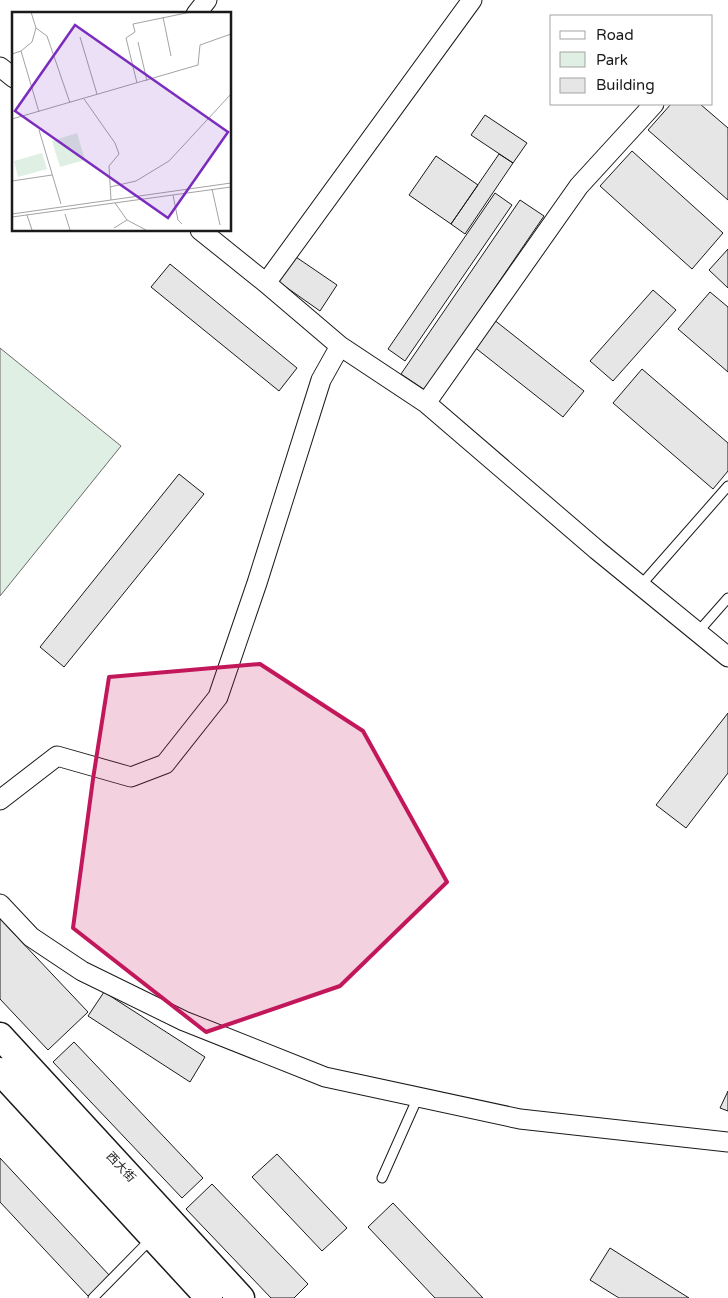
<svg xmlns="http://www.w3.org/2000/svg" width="728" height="1298" font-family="'Varela Round','Noto Sans SC',sans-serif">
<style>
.green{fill:#e0efe3;stroke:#6a6a6a}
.building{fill:#e6e6e6;stroke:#1a1a1a}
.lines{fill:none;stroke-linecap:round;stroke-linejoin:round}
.service-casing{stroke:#1a1a1a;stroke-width:11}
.minor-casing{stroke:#1a1a1a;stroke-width:21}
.secondary-casing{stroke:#1a1a1a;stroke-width:29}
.service{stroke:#fff;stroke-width:9}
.minor{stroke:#fff;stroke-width:19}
.secondary{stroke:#fff;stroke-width:26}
.marked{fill:#c2185b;fill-opacity:0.2;stroke:#c2185b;stroke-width:4;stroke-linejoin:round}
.labels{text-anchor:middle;stroke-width:4;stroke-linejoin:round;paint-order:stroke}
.street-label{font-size:12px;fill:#1a1a1a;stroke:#fff}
.inset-road{fill:none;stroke:#a3a3a3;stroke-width:1}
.view{fill:#7b2cbf;fill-opacity:0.15;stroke:#7b2cbf;stroke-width:2.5}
.inset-edge{fill:none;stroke:#1a1a1a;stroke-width:2.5}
</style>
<rect width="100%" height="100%" fill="#fff"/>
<path class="green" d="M0 348 121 446 0 596Z"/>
<path class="building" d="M671 104H700L728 128V200L648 130Z
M485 115 527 143 513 163 471 135Z
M632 151 723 233 692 269 600 186Z
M499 154 513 163 465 234 451 224Z
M436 156 478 185 451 224 409 195Z
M495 193 512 205 405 361 388 349Z
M520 200 544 216 425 390 401 374Z
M728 249V288L709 270Z
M293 255 337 285 320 311 276 280Z
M170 264 297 368 279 391 151 287Z
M653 290 676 310 613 381 590 361Z
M710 292 728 307V372L678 329Z
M493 319 584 391 563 417 473 346Z
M642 369 728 443V471L713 489 613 403Z
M179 474 204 494 64 667 40 647Z
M728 713V773L686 828 656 805Z
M0 919 88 1012 48 1050 0 999Z
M104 992 205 1057 190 1082 88 1016Z
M74 1042 203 1178 182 1198 53 1062Z
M728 1091V1111L720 1108Z
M277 1154 347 1228 322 1251 252 1177Z
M0 1158 110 1276 88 1296 0 1202Z
M212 1184 308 1284 294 1298H271L186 1209Z
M393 1203 483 1298H435L368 1227Z
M610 1248 689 1298H619L590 1280Z"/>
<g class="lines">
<g class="service-casing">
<path id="service" d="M641 585 728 486
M698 632 728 598
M382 1178 418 1097
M93 1298 151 1239"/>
</g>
<g class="minor-casing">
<path id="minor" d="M196 14 207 0
M0 67 14 78
M200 230 266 283 340 346 426 403 597 550 728 657
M266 283 472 0
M426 403 579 186 654 104
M0 800 57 756 131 777 165 764 218 697 257 583 321 380 340 346
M0 904 31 937 82 971 184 1021 325 1077 520 1119 728 1142"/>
</g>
<g class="secondary-casing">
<path id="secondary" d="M0 1036 241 1298
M0 1071 209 1298"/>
</g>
<use href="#service" class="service"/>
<use href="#minor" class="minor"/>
<use href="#secondary" class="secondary"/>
</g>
<path class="marked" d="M260 664 363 731 447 882 340 986 206 1032 73 928 93 779 109 677Z"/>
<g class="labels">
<g class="street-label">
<text transform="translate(121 1167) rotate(47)" y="4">西大街</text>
</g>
</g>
<g transform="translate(12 12)">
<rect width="219" height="219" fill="#fff"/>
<path d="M65 121 73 148 48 155 40 129ZM30 141 35 157 6 165 2 149Z" fill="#e0efe3"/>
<path class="inset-road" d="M151 5 159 44M24 16 35 24 58 91M68 25 85 82M126 30 135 69M9 39 27 100M0 42 9 39 20 30 24 16 19 0M125 71 114 26 123 20 121 12 179 0M72 87 103 131 107 142 97 154 99 188M0 107 186 53 188 33 219 22M27 118 49 192M0 169 40 163M98 175 124 169 157 149 219 82M200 177 208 213M161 183 166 208 170 212M103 191 115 208 134 218M0 202 219 171M53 202 58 218M15 203 20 218M0 205 219 175M102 216 115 208"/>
<path class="view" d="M63 13 216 120 156 206 3 99Z"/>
<rect width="219" height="219" class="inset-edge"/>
</g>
<rect x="550" y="15" width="162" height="90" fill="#ffffff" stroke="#a3a3a3"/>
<rect x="560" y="31" width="25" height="8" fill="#ffffff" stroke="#a3a3a3"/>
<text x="596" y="40" font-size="15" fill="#1a1a1a">Road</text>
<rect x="560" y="52" width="25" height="15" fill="#e0efe3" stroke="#a3a3a3"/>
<text x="596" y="65" font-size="15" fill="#1a1a1a">Park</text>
<rect x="560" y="78" width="25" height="15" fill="#e6e6e6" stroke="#a3a3a3"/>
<text x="596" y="90" font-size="15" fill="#1a1a1a">Building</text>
</svg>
